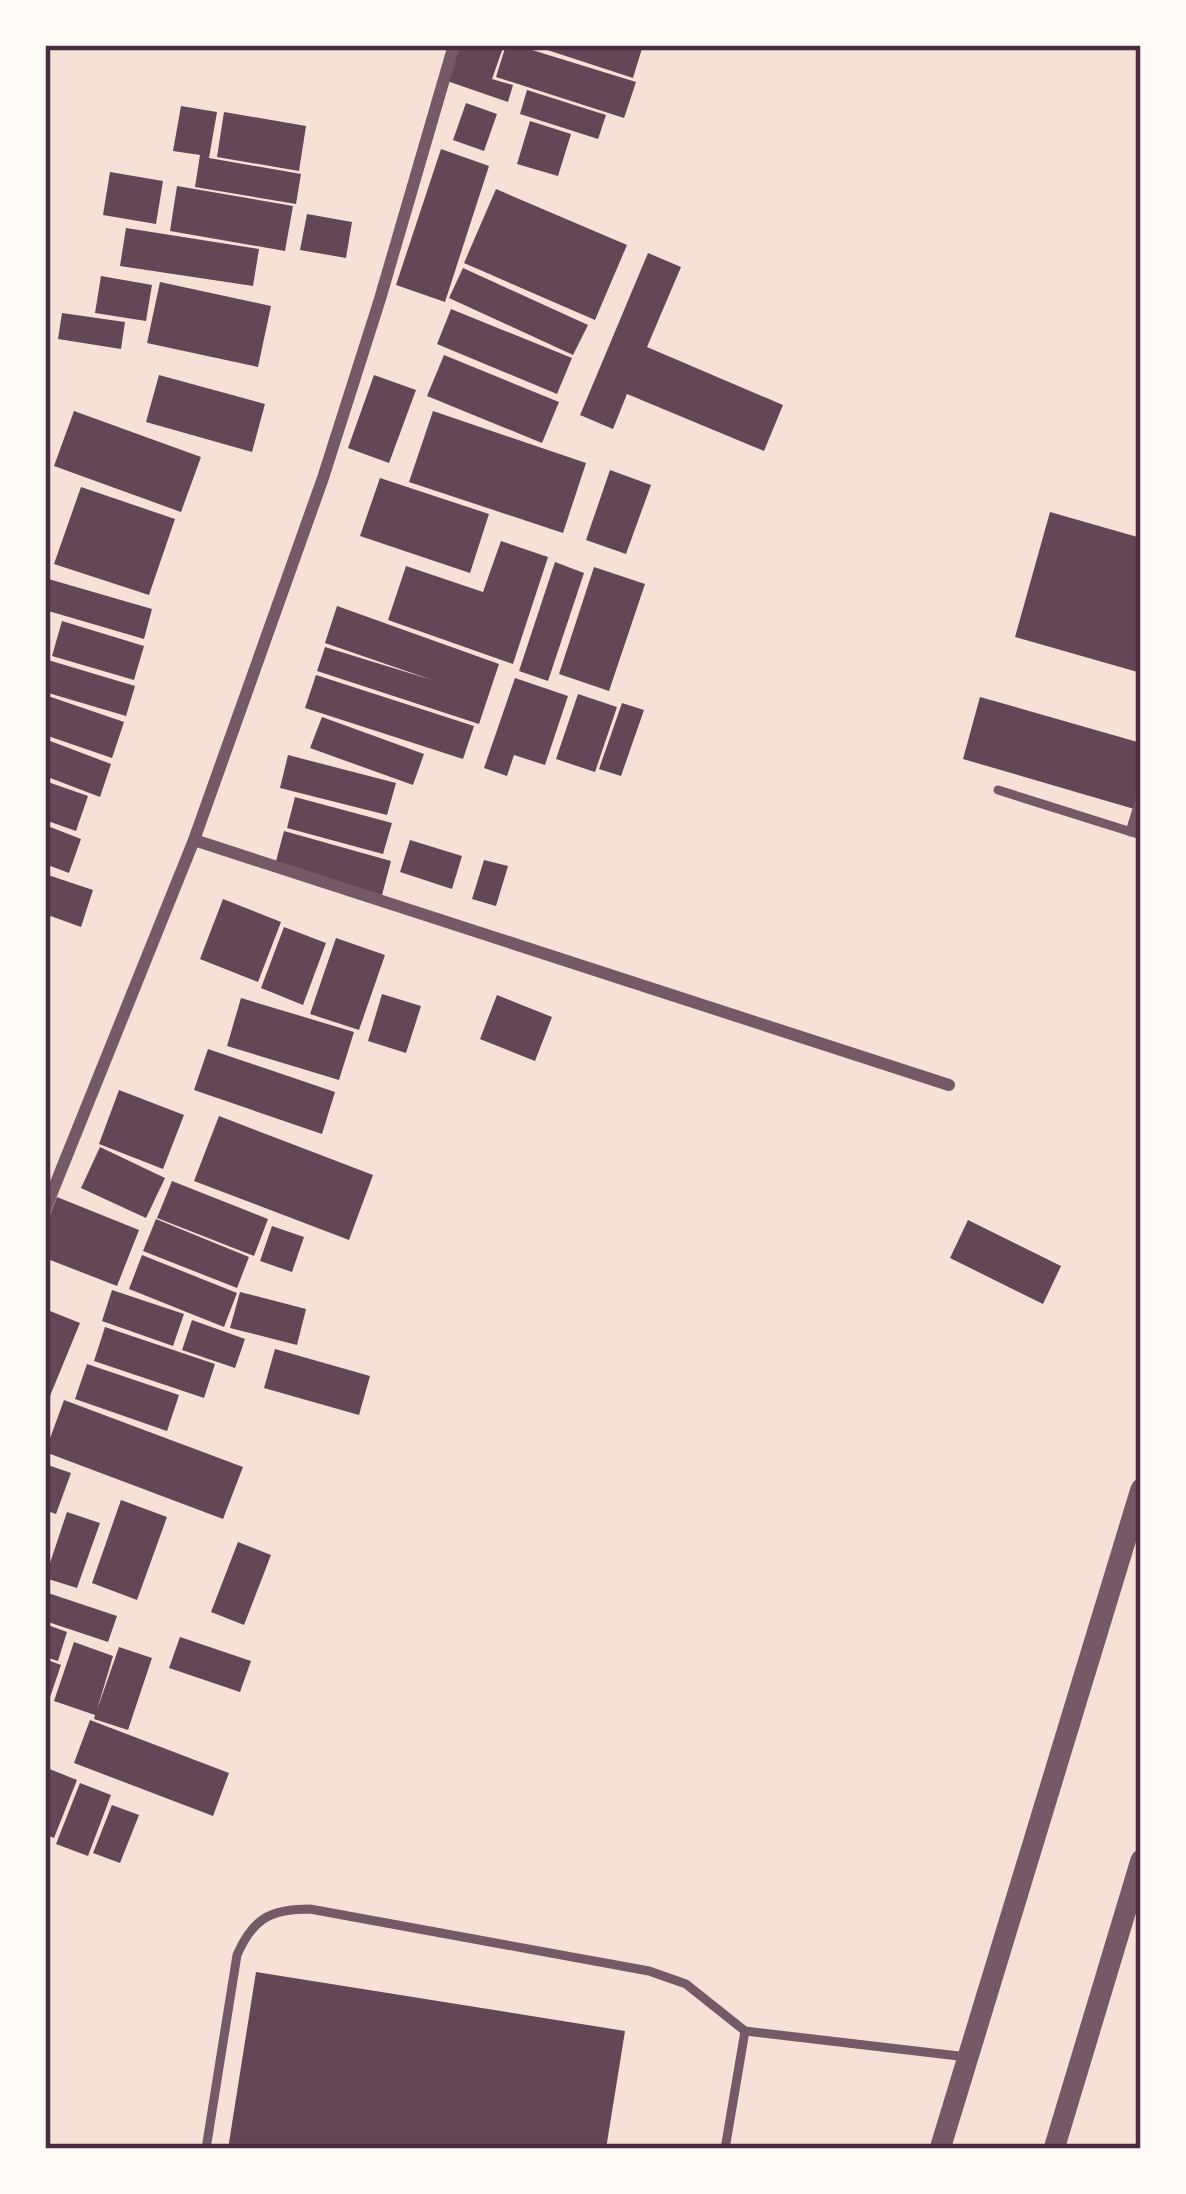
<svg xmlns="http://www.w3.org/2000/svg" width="1186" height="2194" font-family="Commissioner,sans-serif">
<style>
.building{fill:#644757}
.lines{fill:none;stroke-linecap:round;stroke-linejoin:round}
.service{stroke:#755966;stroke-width:9}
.minor{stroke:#755966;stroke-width:12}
.tertiary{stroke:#755966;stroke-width:21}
.neatline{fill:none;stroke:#4a2c40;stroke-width:4.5}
</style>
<rect width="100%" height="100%" fill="#f7e1d7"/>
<path class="building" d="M459 45H504L492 79 513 85 508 102 447 81Z
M506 45H516L636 82 624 118 496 77Z
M532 45H643L633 78Z
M527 90 606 115 598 139 520 114Z
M466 103 497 114 484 151 453 140Z
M181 106 217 112 209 158 301 174 296 204 195 187 200 155 173 151Z
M224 112 306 126 299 171 217 157Z
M530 121 571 134 558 176 517 164Z
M441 149 489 166 445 302 396 285Z
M110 172 163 181 156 224 103 215Z
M177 186 293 206 285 251 170 231Z
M496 189 627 245 595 320 464 263Z
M307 214 352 222 346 258 300 250Z
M126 228 259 249 253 286 120 266Z
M648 253 681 267 647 347 783 405 764 451 627 394 613 429 580 415Z
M463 268 588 325 573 355 449 298Z
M101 276 152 285 146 321 95 313Z
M160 282 271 306 258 367 147 343Z
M451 309 572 358 557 394 437 344Z
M62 313 125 322 121 349 58 339Z
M444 355 559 402 542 443 427 396Z
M159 375 265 404 252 452 146 422Z
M374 375 416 390 389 463 348 448Z
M74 411 201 457 181 512 54 466Z
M433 411 586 463 563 533 409 482Z
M610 470 651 485 626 554 586 540Z
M380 478 489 514 470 573 360 536Z
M81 487 175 519 149 595 54 564Z
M1050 512 1141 538V673L1015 637Z
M501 541 548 557 513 664 388 620 406 566 483 592Z
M555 562 584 573 548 681 519 671Z
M594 567 645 584 609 691 559 674Z
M45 578 152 609 144 639 45 610Z
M337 606 499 664 479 724 317 671 325 647 432 680 325 643Z
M62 621 144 646 134 680 52 656Z
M48 660 135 686 126 716 45 692Z
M316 675 474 726 463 759 305 708Z
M515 678 568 696 545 765 514 755 507 776 484 768Z
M578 694 617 707 595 772 556 759Z
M45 695 124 722 112 758 45 735Z
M980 697 1141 743V811L963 759Z
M622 703 644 710 621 776 599 769Z
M322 717 424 754 413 785 310 748Z
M45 739 111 764 100 797 45 776Z
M288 755 396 783 387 815 280 788Z
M45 781 88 796 76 831 45 820Z
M295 797 392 823 383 854 287 828Z
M45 825 81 839 69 873 45 864Z
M284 831 391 861 382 895 275 865Z
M410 840 462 856 452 889 400 872Z
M484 860 508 866 496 906 472 899Z
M45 874 93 890 81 927 45 914Z
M223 899 281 922 258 982 200 959Z
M284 927 326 943 303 1005 261 988Z
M336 938 385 955 359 1030 310 1014Z
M382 994 421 1006 406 1053 368 1041Z
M497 995 552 1017 535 1061 480 1039Z
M241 998 354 1032 339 1080 227 1046Z
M208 1049 335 1092 322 1134 194 1090Z
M119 1090 184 1115 163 1169 99 1144Z
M219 1116 373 1175 349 1240 194 1181Z
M100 1147 165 1178 146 1218 81 1188Z
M172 1181 268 1219 254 1256 157 1218Z
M57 1197 139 1230 117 1286 45 1258V1227Z
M156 1219 249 1257 237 1288 143 1251Z
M968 1220 1061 1266 1043 1304 950 1258Z
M272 1226 304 1237 292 1272 260 1261Z
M142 1255 237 1293 224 1327 129 1289Z
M112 1290 184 1314 173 1346 102 1321Z
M240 1292 306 1309 297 1345 230 1328Z
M45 1309 80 1323 45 1408Z
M192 1320 245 1339 235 1368 182 1350Z
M105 1327 215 1364 204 1398 94 1361Z
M275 1349 370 1376 359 1415 264 1388Z
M87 1364 179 1395 167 1431 75 1399Z
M64 1400 243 1467 223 1519 45 1452Z
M45 1464 71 1473 56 1514 45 1510Z
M121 1500 167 1517 137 1600 92 1583Z
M67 1512 100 1523 77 1588 45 1578Z
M238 1542 271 1555 244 1625 211 1612Z
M45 1592 117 1616 108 1642 45 1621Z
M45 1624 67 1632 58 1661 45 1657Z
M180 1637 251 1661 240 1692 169 1668Z
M74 1642 113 1656 97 1710 119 1647 152 1658 128 1730 94 1719 95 1715 54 1701Z
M45 1659 61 1665 50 1697 45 1695Z
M90 1720 229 1773 213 1816 74 1763Z
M47 1768 77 1780 54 1838 45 1834Z
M80 1783 111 1795 88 1856 56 1844Z
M112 1805 139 1815 120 1863 93 1853Z
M256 1972 625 2031 606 2149H228Z"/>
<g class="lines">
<path class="service" d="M998 790 1141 835
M1130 832 1141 796
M206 2149 237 1955C253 1918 271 1909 310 1909L649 1971 686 1984 745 2031
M725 2149 745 2031 967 2057"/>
<path class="minor" d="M194 840 949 1085
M45 1210 194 840 323 478 380 299 454 45"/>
<path class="tertiary" d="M940 2149 1141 1489
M1054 2149 1141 1860"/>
</g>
<rect width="1186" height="2194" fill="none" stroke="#fffaf5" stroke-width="96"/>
<rect x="48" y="48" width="1090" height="2098" class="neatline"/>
</svg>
